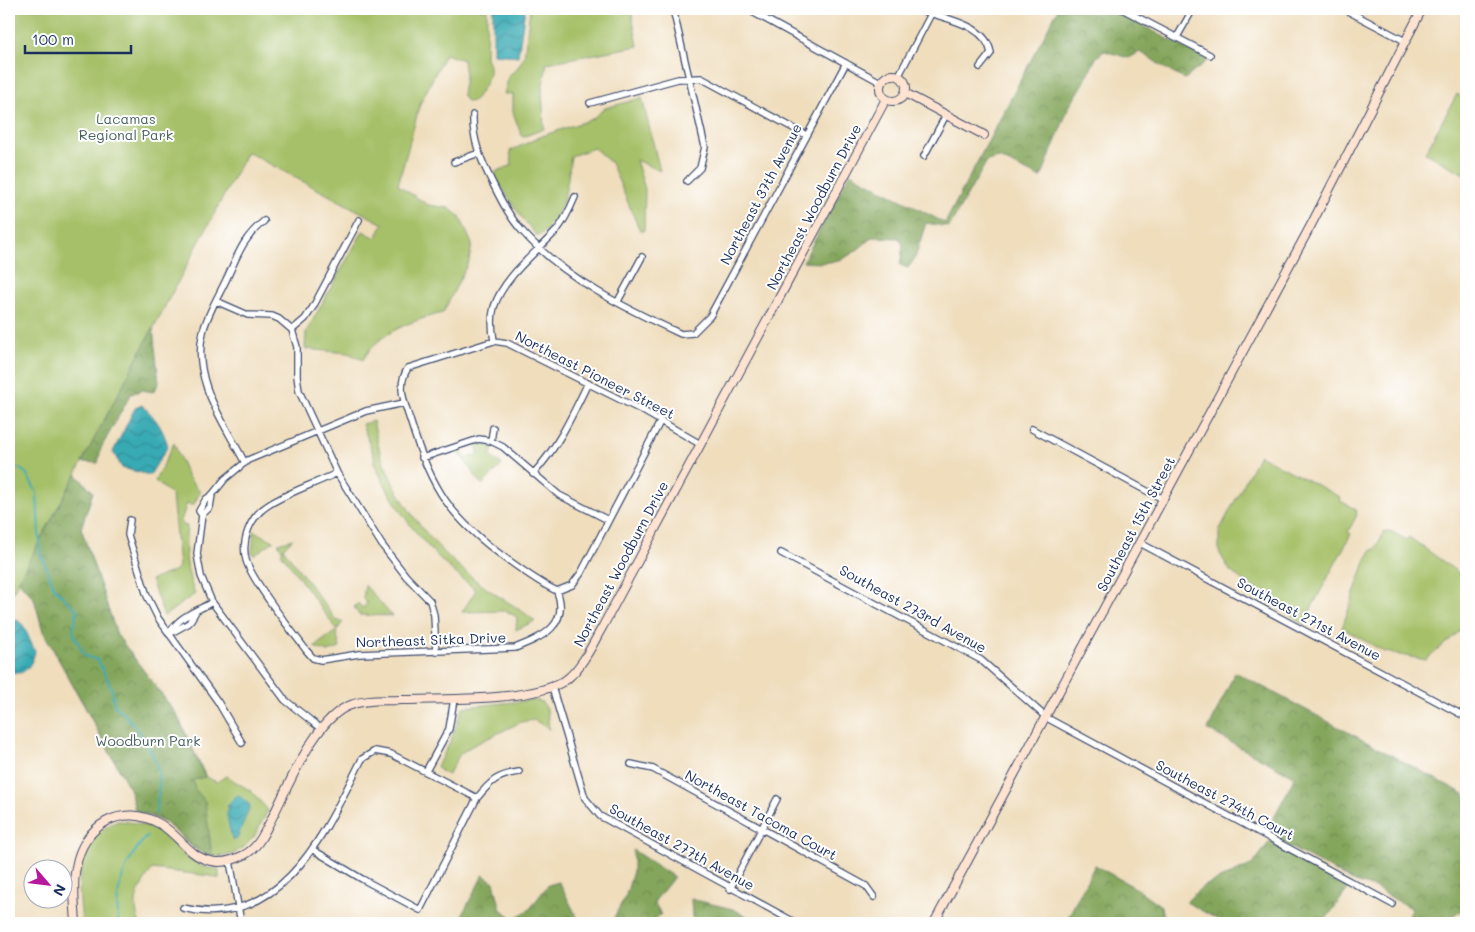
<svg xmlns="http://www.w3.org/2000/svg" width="1475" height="932" font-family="Mali,sans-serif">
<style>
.green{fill:#a5c067;stroke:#607862;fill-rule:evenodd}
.forest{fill:url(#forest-crowns);stroke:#506a5d}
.water{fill:url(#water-waves);stroke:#2a6c89}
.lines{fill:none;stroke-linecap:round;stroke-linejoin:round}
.stream{stroke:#39aab4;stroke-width:2}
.street-casing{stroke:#3b496c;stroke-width:8}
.secondary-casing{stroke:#3b496c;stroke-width:10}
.street{stroke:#fff;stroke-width:5.5}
.secondary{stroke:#fee3d1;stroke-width:8}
.labels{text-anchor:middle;stroke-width:4;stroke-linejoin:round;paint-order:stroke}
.park-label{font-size:14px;fill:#4b6261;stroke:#fff}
.street-label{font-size:14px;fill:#1b2f5e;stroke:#fff}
</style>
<defs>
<pattern id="forest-crowns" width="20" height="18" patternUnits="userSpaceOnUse" patternTransform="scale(1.25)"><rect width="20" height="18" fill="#84a65c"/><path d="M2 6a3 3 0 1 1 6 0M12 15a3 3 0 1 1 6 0" fill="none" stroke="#6b884f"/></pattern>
<pattern id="water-waves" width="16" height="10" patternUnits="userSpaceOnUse" patternTransform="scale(1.25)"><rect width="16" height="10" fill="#39aab4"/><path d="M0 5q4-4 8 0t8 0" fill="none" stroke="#2f8b96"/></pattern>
</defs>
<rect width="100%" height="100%" fill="#fff"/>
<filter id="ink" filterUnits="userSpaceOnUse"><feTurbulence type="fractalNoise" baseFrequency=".02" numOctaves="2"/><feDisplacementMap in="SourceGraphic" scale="10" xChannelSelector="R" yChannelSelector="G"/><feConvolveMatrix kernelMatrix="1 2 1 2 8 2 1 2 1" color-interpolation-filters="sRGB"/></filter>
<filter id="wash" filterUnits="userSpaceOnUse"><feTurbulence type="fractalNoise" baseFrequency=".0096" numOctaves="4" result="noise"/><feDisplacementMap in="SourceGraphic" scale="20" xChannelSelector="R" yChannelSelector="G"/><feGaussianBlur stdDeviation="1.12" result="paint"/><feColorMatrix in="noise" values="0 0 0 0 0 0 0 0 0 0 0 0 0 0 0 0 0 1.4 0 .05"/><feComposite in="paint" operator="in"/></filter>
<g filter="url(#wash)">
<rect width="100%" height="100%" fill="#efddbc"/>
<path class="green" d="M9 9H487L486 58C495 73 483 88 474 101L467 102 462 94 465 77 463 60 445 54 420 104 398 185 428 205 449 208 460 217 472 244 469 261 443 313C414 320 378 332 363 360L348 353 305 349 306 332 363 231 376 238 383 224 247 152 76 474 93 492 81 528 117 635 177 715 206 777 217 782 226 776 251 791 268 810 254 837 244 847 233 854 219 857 205 854 192 847 166 823 135 810 130 789 43 631 34 598 19 581 9 599ZM250 805 237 839H232L227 806Z
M530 9H631L638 46 547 63 542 90 544 129 522 137 513 112V94H504L509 75 516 70 524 57Z
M1457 94 1466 100V175L1425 153Z
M642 98 660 171 636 160 645 189 644 231H640L611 163 594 148 571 156C567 186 565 216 539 236L536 235 520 215 496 178 495 172 512 165 510 151 542 136 592 119 605 108Z
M373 421C376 433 378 447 382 458 402 509 435 549 478 582 496 596 517 606 535 621L516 630 517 617 506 611 462 612 476 590C427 552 399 517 373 461L375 459 362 424Z
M174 443 187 476 200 492 193 506 187 503 181 521 183 525 187 526C184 551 186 571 195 594L164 616 151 580 172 572 179 567 172 495 155 481Z
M485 444 494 447 490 456 502 465 482 485 457 450 461 449 465 459 479 454 476 445Z
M1259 455 1340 497 1339 500 1355 509 1357 515 1348 532 1351 534 1303 624 1230 571 1219 552V531Z
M254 531 274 541 254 555 252 554Z
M1390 531 1407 540 1409 537 1466 578V617L1459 632 1426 660 1385 652 1342 628 1366 559 1372 549 1375 550 1383 533Z
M293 539 283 548 336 620 343 622 337 630 281 553 283 552 278 543Z
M365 585 392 616 359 615 354 607 358 603 362 608 367 604 363 598Z
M336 631 340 648 328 652 314 647Z
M534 700 542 702 547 709 549 729 534 720 521 722 470 747 460 754 448 775 440 771 437 766 450 742 463 707Z
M118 821C131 822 147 824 158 832 179 847 190 869 219 869V879L210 876 152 869C140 889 130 899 140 923H82C78 881 72 841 118 821Z"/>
<path class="forest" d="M1058 9H1111L1208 60 1185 79C1169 73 1155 60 1140 52L1129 58 1104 51 1096 58 1084 83 1069 107 1041 178 999 158 987 161 949 227 926 223 915 258 908 268 900 265 903 245 899 238 872 237C848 260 836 265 803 262L850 173 945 223Z
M153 328 159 383 153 392 142 390 131 394 101 448 98 463 82 462Z
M76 474 93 492 81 528 117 635 177 715 205 777 193 780 195 789 205 801 212 856C193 852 183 834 168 824 159 817 145 814 135 810L130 789 43 631 34 598 18 581Z
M1235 672 1466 795V908L1439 923H1401L1412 909 1377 889 1353 881 1265 834 1295 777 1208 730Z
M1270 841 1351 885 1326 919 1329 923H1224L1186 902 1202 887 1253 864Z
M633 850 674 877 654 902 661 914 650 923H611L626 895 633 871Z
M1095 865 1137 889 1161 906 1164 923H1065Z
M483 875 494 882 501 910 514 918 529 910 548 885 559 882 580 923H458Z
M691 899 733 909 761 923H776H696L692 918Z"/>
<path class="water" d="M493 9H525L518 56 493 54Z
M142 405C155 417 163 428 168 446L150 475 122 468 113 452 135 408Z
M15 618 23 625 35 651C33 664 22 681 9 669V628Z
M238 795 250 805 237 839H232C229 822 220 806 238 795Z"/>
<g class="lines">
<path class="stream" d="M9 462 26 473 37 493 40 552 55 589 77 610 73 633 85 656 98 660 112 690 114 705C133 720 151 746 158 769 161 781 157 800 156 813
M119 923C113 891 125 860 147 836"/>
</g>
</g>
<g filter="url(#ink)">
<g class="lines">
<g class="street-casing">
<path id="street" d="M673 9 705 147 700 168 687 181
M747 9 882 83
M919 9C943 19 986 23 991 53L980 67
M1122 9 1210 55
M1344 9 1405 41
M1177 37 1193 9
M898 77 931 14
M590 103 678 79 701 78 806 135
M473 115C472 139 481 160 491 180 500 198 509 217 523 232 565 279 625 308 681 334L693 333 710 316 846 63
M924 156 946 115
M454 162 479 153
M216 301 248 315 272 316 279 319 292 330 297 347V376L299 391 337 473 382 545 406 576 430 601 434 615 436 652
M618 301 642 257
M292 330 305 319 313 307 359 220
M494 341C492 330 491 318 494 307 504 276 536 253 557 230 565 220 570 209 575 197
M1032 429 1145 490 1159 497H1165
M491 441 493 428
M422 458 479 439 491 441 503 447 559 495 608 520
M245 463C224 422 191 380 203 332 207 315 218 297 226 280 238 255 242 239 264 221
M337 473C315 484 288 492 267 506 250 517 241 540 246 560 252 581 291 630 306 650L313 658 321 660 359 654 515 648C542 637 570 626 557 591
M533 474C558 447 572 416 588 383
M202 515 210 507 212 495
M130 520 128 535 147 596 158 618 218 702 242 743
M1140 543 1466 717
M781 553 981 660 1047 718 1392 904
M557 591C539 583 524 571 508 560 452 520 431 489 411 423 405 404 396 386 408 368L494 341 507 343 645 412 700 444
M557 591 572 585 581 573 660 422
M169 634C178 616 196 612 212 602
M169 634 189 623 195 613
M552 687 585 798 600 816 796 923
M320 728 285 700 212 602 201 576 197 554 202 515 199 511 206 499 212 495 225 479 248 460 366 411 404 403
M631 764 653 769 866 886 874 897
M426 771 449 729 454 699
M315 851 362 879 420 910 477 798C491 781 497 775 519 772
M230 861 241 923
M730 889 777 799
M183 908C284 932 327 827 362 759L375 751 391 754 477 798"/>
</g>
<g class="secondary-casing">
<path id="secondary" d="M880 88a13 13 0 1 1 26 0a13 13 0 1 1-26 0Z
M905 93 984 135
M76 923C75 905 72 885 76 867 83 825 122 802 160 824 178 834 189 857 211 861 222 864 234 860 244 855 258 848 264 833 271 820 288 787 316 716 351 705 366 699 384 701 400 700 439 699 537 702 567 679 583 666 593 643 603 626L886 99
M934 923 1310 227 1422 9"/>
</g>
<use href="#street" class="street"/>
<use href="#secondary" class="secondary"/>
</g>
</g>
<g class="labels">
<g class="park-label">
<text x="126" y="124">Lacamas<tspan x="126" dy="16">Regional Park</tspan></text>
<text x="148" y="746">Woodburn Park</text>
</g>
<g class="street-label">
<text transform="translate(761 194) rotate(-62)" y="5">Northeast 37th Avenue</text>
<text transform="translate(814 207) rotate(-62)" y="5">Northeast Woodburn Drive</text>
<text transform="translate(595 375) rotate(27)" y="5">Northeast Pioneer Street</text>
<text transform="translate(1136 524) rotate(-62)" y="5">Southeast 15th Street</text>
<text transform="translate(621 564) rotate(-62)" y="5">Northeast Woodburn Drive</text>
<text transform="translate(913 609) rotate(29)" y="5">Southeast 273rd Avenue</text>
<text transform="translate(1309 619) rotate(28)" y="5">Southeast 271st Avenue</text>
<text transform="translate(431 640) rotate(-2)" y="5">Northeast Sitka Drive</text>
<text transform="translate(1225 800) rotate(28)" y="5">Southeast 274th Court</text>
<text transform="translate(761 815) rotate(29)" y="5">Northeast Tacoma Court</text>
<text transform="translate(682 847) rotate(29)" y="5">Southeast 277th Avenue</text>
</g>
</g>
<rect width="1475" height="932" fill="none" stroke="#fff" stroke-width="30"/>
<g transform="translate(48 884) rotate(118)"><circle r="24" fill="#ffffff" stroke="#a4acbf"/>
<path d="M0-4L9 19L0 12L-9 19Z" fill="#b5179e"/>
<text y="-8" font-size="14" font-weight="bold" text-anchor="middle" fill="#1b2f5e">N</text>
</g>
<path d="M25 45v8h106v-8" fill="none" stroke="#1b2f5e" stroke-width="2.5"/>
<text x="32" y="45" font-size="15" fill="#1b2f5e" stroke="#ffffff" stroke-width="4" paint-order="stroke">100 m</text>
</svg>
